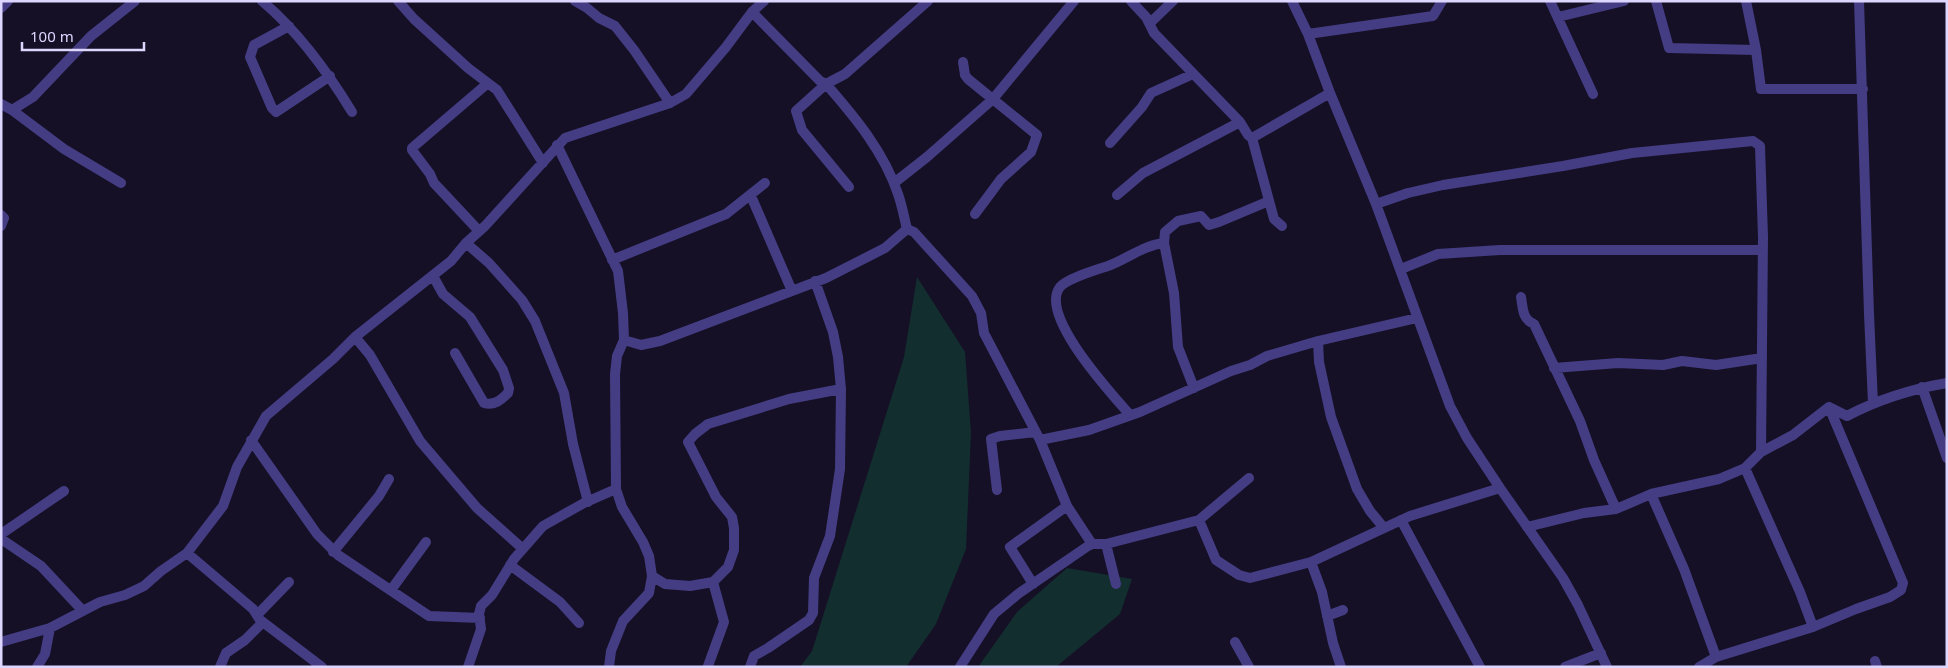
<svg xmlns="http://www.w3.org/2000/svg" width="1948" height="668" font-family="'Noto Sans',sans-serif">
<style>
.green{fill:#132e2f}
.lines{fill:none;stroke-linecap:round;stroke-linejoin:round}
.minor{stroke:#443d83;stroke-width:10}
</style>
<rect width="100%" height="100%" fill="#151026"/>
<path class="green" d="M917 277 965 352 971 433 966 549 936 624 906 667H800L812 651 904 357Z
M1067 568 1132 579 1120 614 1056 667H978L1017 612Z"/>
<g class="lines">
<path class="minor" d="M262 1C299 32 327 71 352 112
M398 1 414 19 468 68 497 90 543 163
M575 1 587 8 599 18 615 26 634 50 670 103
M1131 1 1146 17 1154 33 1240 122 1248 135 1252 138 1274 219 1282 226
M1292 1 1308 34 1330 93 1376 204 1450 406 1467 438 1500 488 1563 578 1578 605 1607 667
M1550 1 1593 94
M1656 1 1669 48 1756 50
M1746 1 1756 50 1761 89H1863
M1859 1 1869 314 1873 403
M1 8 8 1
M752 12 820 81 826 84C855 117 884 152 898 194 902 205 904 217 907 229
M1558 17 1624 1
M1150 23 1173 1
M289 26 254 45 250 57 272 108 276 112 330 76
M1308 34 1433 16 1442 1
M963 62 965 75 968 79 1037 135 1031 152 1001 179 975 214
M1 104 12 110 33 97 91 36 135 1
M12 110 64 149 121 183
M1252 138 1330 93
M1110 143 1142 107 1151 93 1193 74
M557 145 618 271 623 313 624 340 617 356 615 374 616 489 622 507 643 542 649 556 652 576 649 593 623 621 611 651 609 667
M894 183 927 157 993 99 1074 1
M849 187 802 130 796 111 826 84 845 74 928 1
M1117 195 1143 173 1240 122
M751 196 792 291
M1376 204 1408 193 1443 185 1563 166 1632 153 1753 141 1760 146 1763 237 1761 452
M1 215 4 218 1 226
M479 231 434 183 430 174 412 150V148L488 83
M466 243 489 263 506 282 522 300 535 321 564 393 573 444 588 502
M612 260 726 214 765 183
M1401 269 1438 254 1500 250H1763
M433 276 443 294 470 317 503 370 509 388 508 393C501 400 494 406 484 403L455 353
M1521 297C1523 308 1522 319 1534 324L1580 421 1594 460 1616 509
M355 337 370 355 420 441 477 508 523 549
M624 340 641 345 660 341 826 278 885 248 907 229 914 232 972 296 981 313 984 333 1040 440 1067 506 1092 544
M1318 341 1417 318
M1554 368 1618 363 1663 365 1682 361 1716 365 1762 358
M1922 387 1947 458
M1194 388 1178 347 1174 293 1164 243 1165 232 1178 221 1201 216 1209 225 1219 222 1269 201
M1130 415C1112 394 1038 315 1060 287 1068 278 1096 270 1108 266 1127 259 1144 245 1164 243
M251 440 317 534 338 555 429 616 480 618
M1040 440 1089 430 1140 412 1231 371 1250 365 1267 356 1318 341 1319 362 1331 417 1357 489 1370 511 1384 528
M1745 468 1800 592 1813 627
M997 490 991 439 1000 436 1035 432
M1651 494 1684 569 1716 657
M1199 520 1216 560 1239 575 1250 578 1311 562 1410 516 1500 488
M1401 520 1480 667
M1527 527 1584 513 1616 509 1651 494 1719 479 1745 468 1761 452 1793 435 1829 407 1847 416C1879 399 1912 389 1947 383
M1 534 64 491
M1 539 41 566 83 611
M1106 544 1116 584
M333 552 379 496 389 479
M187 553 253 609 260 620 268 626 322 667
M1311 562 1322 592 1333 643 1341 667
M510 565 560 602 579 623
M652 576 665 584 690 586 713 582 728 567 734 550V528L732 517 716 497 688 442 695 434 708 424 789 399 841 389
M1033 584 1010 547 1067 506
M391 590 426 542
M257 615 289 582
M1327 616 1343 610
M1 642 50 628
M1235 642 1249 667
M1875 661 1877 667
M708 666 724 622 713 582
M37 667 45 654 50 628 100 602 125 595 144 586 161 571 187 553 223 506 237 467 266 416 333 359 355 337 451 261 466 243 485 226 565 138 670 103 686 94 726 47 752 12 764 1
M220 667 226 653 245 640 263 622
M468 667 481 629 479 614 481 606 492 595 514 559 543 526 584 503 616 489
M750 667 754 656 768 648 809 620 813 613 814 578 830 536 840 469 841 389 838 357 833 332 815 281
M960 667 994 614 1018 594 1088 546 1092 544H1106L1199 520 1249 478
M1565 667 1601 653
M1699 667 1716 657 1813 627 1856 609 1890 597 1901 590 1903 583 1829 407"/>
</g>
<rect width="1948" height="668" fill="none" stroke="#ddd6fe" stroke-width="5"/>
<path d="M22 42v8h122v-8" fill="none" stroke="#ddd6fe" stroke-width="2.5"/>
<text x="30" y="42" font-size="15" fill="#ddd6fe" stroke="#151026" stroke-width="4" paint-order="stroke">100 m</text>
</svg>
